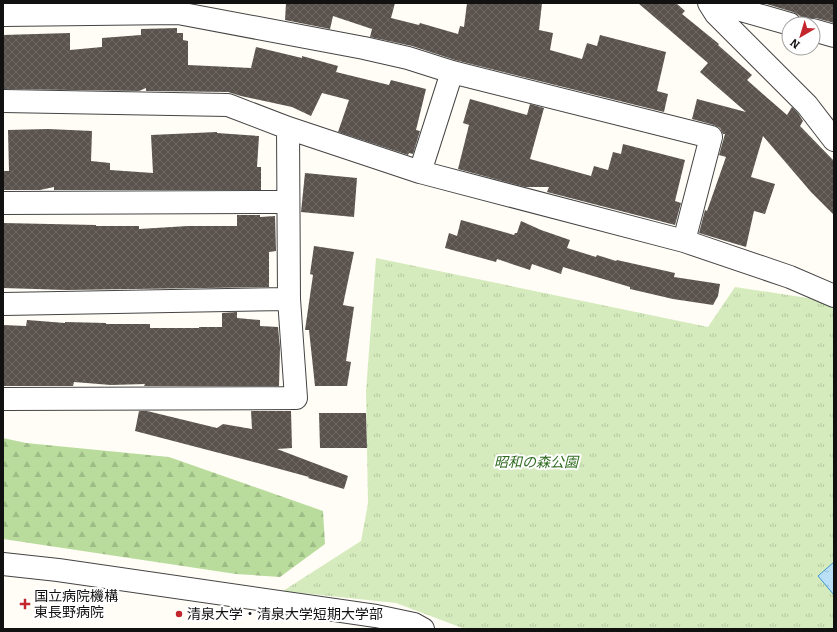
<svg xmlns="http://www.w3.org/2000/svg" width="837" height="632" font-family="Bitter,'Noto Sans JP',serif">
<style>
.forest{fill:url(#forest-firs)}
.park{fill:url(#park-tufts)}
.water{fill:url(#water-ripples);stroke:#3f96cf}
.building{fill:url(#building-cross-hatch)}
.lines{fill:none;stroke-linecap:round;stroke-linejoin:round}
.minor-casing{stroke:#444;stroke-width:24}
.minor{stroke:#fff;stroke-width:22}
.poi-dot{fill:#c4262e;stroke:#fff;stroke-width:1.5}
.labels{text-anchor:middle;stroke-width:4;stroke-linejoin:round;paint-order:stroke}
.park-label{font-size:14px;font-style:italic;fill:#2f6b1f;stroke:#fff}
.poi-label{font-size:14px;fill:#111;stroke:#fff;text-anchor:start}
</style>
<defs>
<pattern id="forest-firs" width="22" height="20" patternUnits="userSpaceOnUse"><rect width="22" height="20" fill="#b9dc9c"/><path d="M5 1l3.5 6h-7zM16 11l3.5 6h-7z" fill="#9ebc85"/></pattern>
<pattern id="park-tufts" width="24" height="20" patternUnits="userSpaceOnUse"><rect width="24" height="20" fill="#d5ebbd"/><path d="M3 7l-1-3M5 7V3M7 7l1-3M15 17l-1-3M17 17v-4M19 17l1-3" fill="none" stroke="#b6c8a1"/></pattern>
<pattern id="water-ripples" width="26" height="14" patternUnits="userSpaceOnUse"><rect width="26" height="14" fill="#b9e0f7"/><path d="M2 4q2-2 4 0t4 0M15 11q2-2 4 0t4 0" fill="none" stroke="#9ebfd3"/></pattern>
<pattern id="building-cross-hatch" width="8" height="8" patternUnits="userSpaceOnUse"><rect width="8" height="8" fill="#5a524d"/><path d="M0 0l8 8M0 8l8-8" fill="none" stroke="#6d6662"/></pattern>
</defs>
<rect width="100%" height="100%" fill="#fffdf5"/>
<path class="forest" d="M3 438 26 443 169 457 323 511 325 544 280 577 236 574 3 539Z"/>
<path class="park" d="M376 258 708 327 735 287 834 302V629H465L396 603 283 591 361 541 368 504 366 391Z"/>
<path class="water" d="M834 562V595L818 576Z"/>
<path class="building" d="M286 3H395L391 18 419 25 420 23 458 34 460 26 464 27 467 3H542L539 30 553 33 550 50 582 59 587 43 597 46 600 35 666 52 657 91 668 94 664 112 455 60 412 46 370 37 372 29 333 16 330 29 285 20Z
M638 3H676L685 11 682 14 719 44 718 45 752 75 747 80 787 115 792 107 798 113 803 121 800 126 834 161V215L811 192 763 136 751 177 775 184 765 214 754 211 746 247 699 233 705 210 707 211 726 157 719 155 725 134H723L720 128 714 125 692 119 697 99 746 112 700 72 708 63Z
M763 3H834V23L816 18H810L807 20 801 18 799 15 793 12Z
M177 28V33H183V40L188 41V65L251 68 256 47 302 58V56L338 66 336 72 389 85 391 80 426 89 416 130 420 131 413 154 409 153 408 155 338 132 349 100 322 93 311 116 292 107 241 96 228 92 146 91V88L139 91 3 89V35L70 33V50L102 47V38L141 35V29Z
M470 99 527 115 530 104 544 108 530 159 591 176 594 166 608 170 613 152 621 154 623 144 685 160 675 201 681 203 675 225 547 192 549 187H525L458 169 469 125 463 123Z
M48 129 92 131 91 161 110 163V170L153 173 151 135 217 132V133L259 136 257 167H261V190H54V187L40 190H3V171H9L8 130Z
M305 173 357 178 354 217 301 212Z
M237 215H260V217L275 216 276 251 269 252V287L67 290 3 288V223L96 225V226H139V229L188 226H237Z
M461 220 514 235 515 233H517L521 221 541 230 570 240 567 248 596 257 597 255 616 261 617 260 675 273 674 277 720 284 718 296 713 305 673 299 630 289V287L563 267 561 274 532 264 530 270 497 259 496 262 445 248 449 233 457 236Z
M314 246 354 252 343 305 354 307 346 361 351 362 347 386H315L309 330H305L313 275 310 274Z
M237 312V318L260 320V326L278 327 280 348 279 386H144L145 384 111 385 74 382 73 386H3V325L26 326 27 320 65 323V322L106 323V324H150V328H199V327H222V313Z
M139 411H147L217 428 223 424 252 429 251 411H291L292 448 277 449 348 476 344 489 308 478 309 477 250 461 135 431Z
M319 413H366L367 448H320Z"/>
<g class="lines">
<g class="minor-casing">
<path id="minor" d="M709 3 716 14 807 105 834 140
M716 3 790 24
M3 15 178 13 364 48 408 58 452 72 711 137 684 241 420 172 288 128 228 105 3 101
M813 30 834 36
M420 172 452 72
M3 203 288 202
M684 241 790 277 834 296
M3 304 289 299
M3 399 296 398 289 299 288 128
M3 564 58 570 376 616 414 624 423 629"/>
</g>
<use href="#minor" class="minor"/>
</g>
<g class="poi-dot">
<path d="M23 598h4v4h4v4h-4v4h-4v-4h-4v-4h4z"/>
<circle cx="179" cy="614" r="4"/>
</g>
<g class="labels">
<g class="park-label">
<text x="536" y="467">昭和の森公園</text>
</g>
<g class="poi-label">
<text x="34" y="601">国立病院機構<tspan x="34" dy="16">東長野病院</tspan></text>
<text x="187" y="619">清泉大学・清泉大学短期大学部</text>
</g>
</g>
<rect width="837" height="632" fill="none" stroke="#111111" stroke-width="8"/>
<g transform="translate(801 36) rotate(218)"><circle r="19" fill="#ffffff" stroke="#a0a0a0"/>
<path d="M0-3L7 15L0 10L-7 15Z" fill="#c4262e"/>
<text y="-6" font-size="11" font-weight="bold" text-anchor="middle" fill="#111111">N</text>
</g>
</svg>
